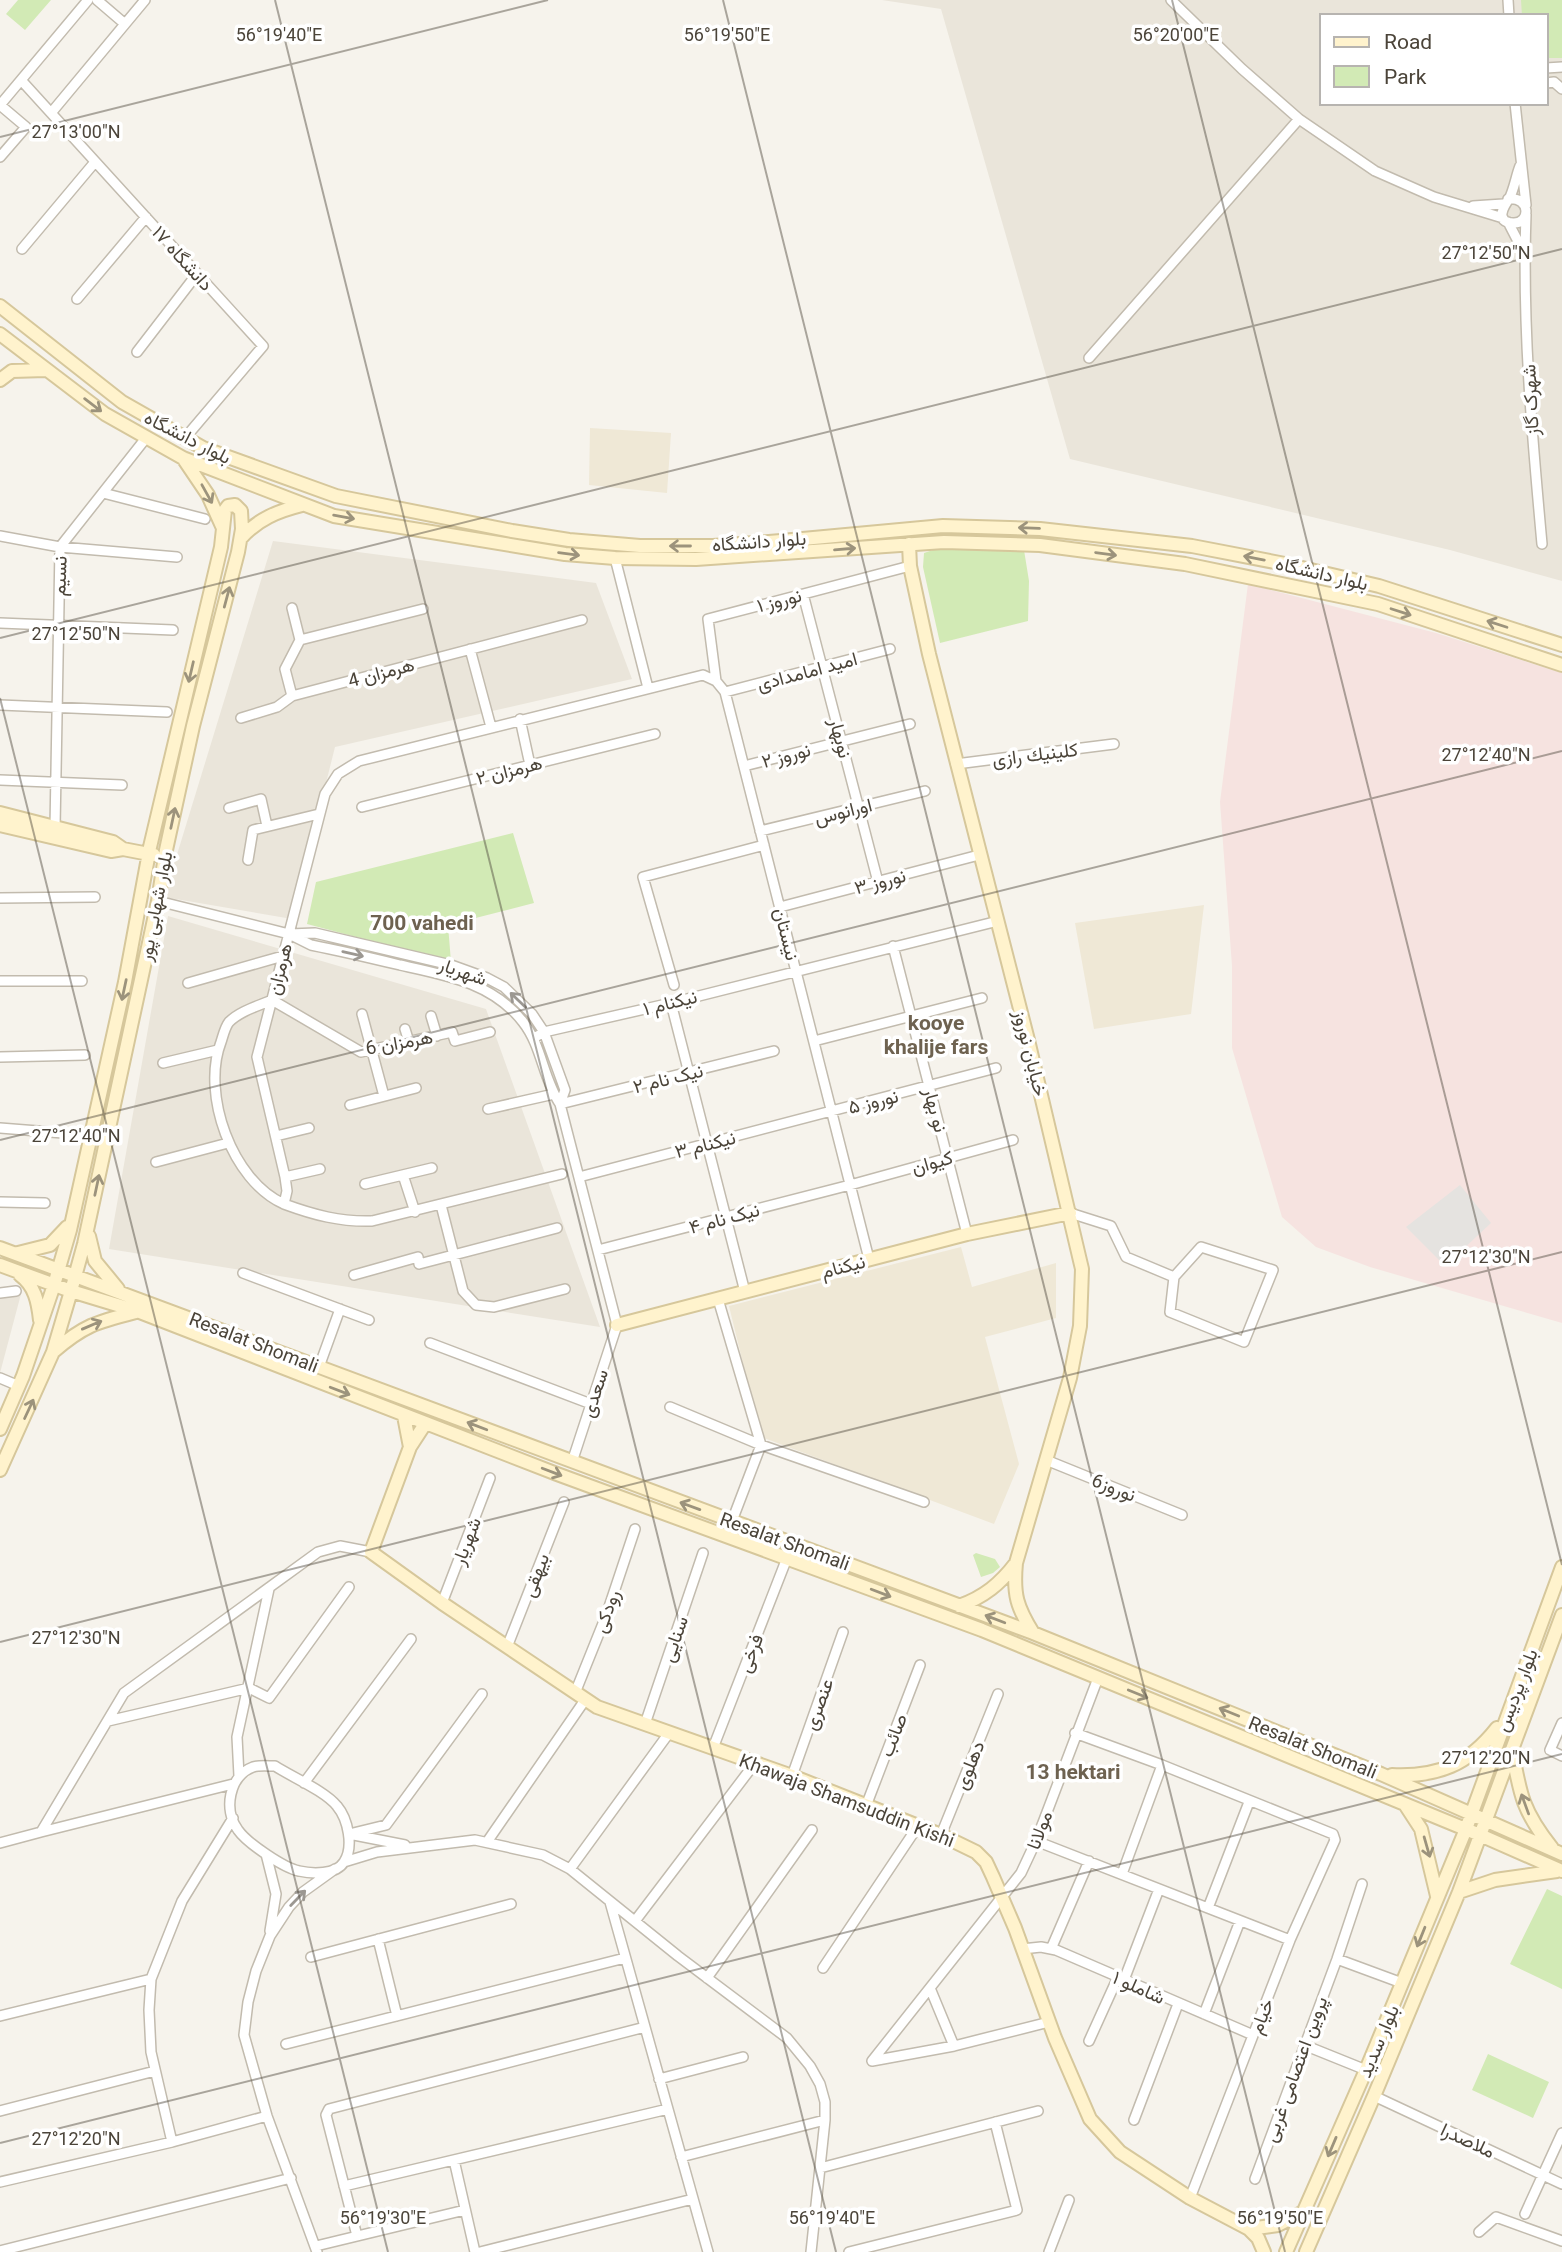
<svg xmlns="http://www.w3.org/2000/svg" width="1562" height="2252" font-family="Roboto,Vazirmatn,sans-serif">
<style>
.residential{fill:#eae5da;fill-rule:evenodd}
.education{fill:#efe8d6}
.medical{fill:#f6e3e0}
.green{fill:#d2eab5}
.parking{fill:#e5e3e0}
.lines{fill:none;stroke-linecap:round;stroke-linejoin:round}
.street-casing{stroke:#c2bbae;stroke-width:12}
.secondary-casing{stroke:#d6c79b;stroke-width:16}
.street{stroke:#fff;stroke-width:9}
.secondary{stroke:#fff3cd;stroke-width:12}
.oneway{stroke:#9c937c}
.oneway2{stroke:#9c9892}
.ticks{fill:none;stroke:#4b4439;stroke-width:2;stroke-opacity:0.45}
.labels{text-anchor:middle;stroke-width:7;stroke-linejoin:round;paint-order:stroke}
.street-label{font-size:19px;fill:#4b4439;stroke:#fff}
.neighbourhood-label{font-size:21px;font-weight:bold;fill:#6e6250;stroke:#fff}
.ticks-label{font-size:18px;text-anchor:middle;fill:#4b4439;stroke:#fff;stroke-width:7;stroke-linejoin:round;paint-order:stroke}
</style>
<rect width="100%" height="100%" fill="#f6f3ec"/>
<path class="residential" d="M882 0H1562V581L1450 550 1070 459 941 9ZM1322 16H1546V103H1322Z
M273 541 596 583 632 679 335 747 292 919 164 897Z
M168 916 486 1009 600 1327 109 1249Z
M0 1287 21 1294 0 1373Z"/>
<path class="education" d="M590 428 671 433 667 493 589 485Z
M1204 905 1191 1014 1094 1029 1075 923Z
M961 1247 972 1287 1056 1263V1318L985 1337 1019 1464 994 1524 761 1437 729 1306Z"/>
<path class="medical" d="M1248 584 1436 633 1562 673V1323L1370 1267 1316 1247 1282 1217 1232 1048V966L1220 802Z"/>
<path class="green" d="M18 0H51L25 30 6 14Z
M1521 0H1562V58H1546V16H1522Z
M933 550H1024L1029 581 1028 621 940 643 923 567 924 553Z
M513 833 534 903 448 925 451 962 307 924 316 882Z
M976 1553 995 1559 1000 1567 993 1573 981 1577 973 1555Z
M1547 1889 1562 1896V1989L1510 1964Z
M1488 2054 1549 2082 1533 2118 1472 2090Z"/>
<path class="parking" d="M1460 1185 1491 1223 1445 1266 1406 1227Z"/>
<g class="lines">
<g class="street-casing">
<path id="street" d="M97 0 125 24
M1171 0 1242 69 1299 119 1375 171 1434 197 1503 218
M1508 0 1509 16
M1546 68 1562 67
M21 80 263 346 185 438
M1546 83 1554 82 1562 89
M1515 103 1526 205
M0 105 88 0
M0 105 26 127 0 157
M51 113 145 0
M1508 199C1531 196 1531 224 1513 223 1494 222 1504 206 1509 199 1514 190 1516 176 1520 166
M1473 206 1503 204
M1526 214C1522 324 1532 435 1542 544
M1508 222 1524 253
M22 249 95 162
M77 299 146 217
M137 352 197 274
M1089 358 1299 119
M103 493 205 519
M0 536 60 547 177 557
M615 558 648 688
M803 594 878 882
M292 608 300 640 285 669 292 696
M0 623 173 630
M300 640 423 609
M470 649 491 727
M716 681 708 619 910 566
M725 692 890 649
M0 705 167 712
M241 718 277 707 292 696 582 620
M520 719 530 765
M956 764 1114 744
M744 766 910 724
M0 780 122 785
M362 807 655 734
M229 808 261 799 267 826
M55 828 60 547 146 438
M760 831 925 791
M248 860 253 830 319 814
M0 898 95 897
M158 901 289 934 311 945C341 951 371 958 400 965 446 975 493 983 523 1022 542 1046 543 1079 560 1104L617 1325 572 1462
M780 907 979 855
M290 934 315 933 451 965 487 978 504 987 532 1014 544 1032 565 1090 560 1104
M893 946 967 1234
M0 981H82
M188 983 283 956
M674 985 643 877 764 845
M671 1003 745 1292
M362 1014 384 1096
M431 1016 437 1036
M405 1029 409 1042
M534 1038 544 1032 671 1003 998 921
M814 1041 982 998
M0 1057 85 1055
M163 1063 218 1050
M560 1104 774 1051
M350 1105 416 1088
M488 1109 554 1094
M0 1128 63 1133
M276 1136 309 1128
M156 1162 228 1143
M562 1174 372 1221C340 1222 314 1215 284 1204L287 1191 285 1177 257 1057 325 794 338 774 359 761 703 675 716 681 725 692 869 1259
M403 1175 415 1212
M285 1177 320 1169
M579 1177 996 1068
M365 1184 432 1168
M0 1202 45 1203
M284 1204C232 1181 201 1094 221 1042 223 1036 225 1027 229 1022 240 1011 258 1006 272 1000L361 1052 452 1032 455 1041 490 1032
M441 1205 463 1291 476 1305 494 1307 565 1289
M1070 1213 1111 1226 1126 1257 1174 1277
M1201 1247 1273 1270 1244 1342 1170 1312 1174 1277Z
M598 1250 850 1185 1013 1140
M243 1273 369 1320
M354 1275 418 1257 419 1264 557 1228
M0 1293 16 1291
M718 1299 761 1445 732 1521
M430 1343 591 1404
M319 1367 340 1309
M0 1378 19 1386
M670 1407 761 1445 924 1502
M1046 1460 1182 1515
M442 1603 490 1478
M507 1647 564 1502
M575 1693 606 1616 635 1529
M108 1721 249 1688 269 1698 349 1587
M1562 1723 1550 1750 1562 1756
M645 1724 703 1553
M1075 1733 1162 1765 1333 1834 1335 1840 1290 1940 1190 2198
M713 1748 787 1558
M275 1766C292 1777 325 1791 337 1806 348 1819 354 1847 344 1862 336 1875 312 1874 299 1871 284 1868 247 1843 238 1830 223 1810 229 1776 253 1767 259 1765 268 1766 275 1766Z
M239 1776 237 1737 269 1589
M792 1776 843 1632
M304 1783 411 1639
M866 1806 920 1665
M41 1832 233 1784
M349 1834 386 1825 482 1694
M354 1835 405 1845
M941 1835 998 1694
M1036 1841 1290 1940
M487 1842 585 1700
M0 1843 41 1832 124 1693 318 1552 340 1546 371 1552
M266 1854 276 1894 270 1931
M344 1862 377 1852 475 1840 543 1855 570 1869 678 1956 787 2038 810 2066 820 2084 825 2102V2120L811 2252
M570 1869 669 1733
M1122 1874 1162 1765
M610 1902 708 2252
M1208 1908 1249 1802
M635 1921 755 1763
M378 1939 397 2016
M1022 1949 1041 1947 1056 1950 1253 2035
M1051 1949 1089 1861
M311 1957 511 1904
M1337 1959 1402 1983
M823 1968 918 1826
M707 1978 812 1830
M1124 1980 1159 1889
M930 1988 954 2046
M1204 2014 1240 1921
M0 2016 151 1979
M1049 2022 954 2046 872 2061 1021 1873 1036 1841 1098 1678
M1089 2041 1118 1977
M286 2044 625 1958
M1304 2045 1366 2070
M659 2079 743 2057
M1374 2096 1562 2184
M0 2111 155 2071
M1134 2120 1178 2004
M172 2142 151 2052 149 2010 151 1979 182 1901 233 1818
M681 2157 825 2120
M454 2160 475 2252
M820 2168 1038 2111
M1255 2179 1337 1959 1362 1884
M0 2182 172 2142 267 2116
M344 2186 668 2109
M1525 2214 1562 2133
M1479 2232 1496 2217 1562 2241
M357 2236 326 2115 329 2109 645 2027
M316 2246 465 2210
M0 2251 291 2178
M317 2252 267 2116 244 2035 248 2002 256 1971 270 1936 289 1907 303 1892 335 1869
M480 2252 693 2199
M849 2252 1017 2210 995 2122
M1049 2252 1069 2200"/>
</g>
<g class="secondary-casing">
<path id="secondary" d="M0 306 122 402 203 448 336 496 512 531 569 540 640 546H713L781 541 943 526 1040 529 1192 546 1285 564 1379 586 1562 645
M0 334 105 414 183 458 334 516 565 554 615 558 696 559 944 542 1040 545 1185 564 1378 604 1562 665
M0 380 12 371 46 370
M183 458 208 495 222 526
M241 538C258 519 278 511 302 505
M909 544 910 566 929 654 1028 1040 1082 1269 1080 1326 1070 1378 1016 1563C1013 1595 1017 1607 1033 1633
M0 813 113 842 123 849 154 855
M0 825 111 851 123 849
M89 1236 95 1261 118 1289
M0 1248 1033 1633 1381 1774 1562 1854
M18 1253 50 1245 67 1227
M0 1265 71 1291 137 1311 557 1474 982 1630 1480 1835 1562 1871
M20 1275C35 1286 38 1302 40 1320
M617 1325 967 1234 1070 1213
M53 1352C84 1325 97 1322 136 1312
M404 1416 410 1447
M425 1424 410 1447 371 1552 442 1603 597 1707 792 1776 941 1835 976 1852 986 1862 993 1877 1015 1928 1055 2038 1090 2119 1120 2152 1190 2198 1249 2229 1258 2238 1264 2252
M0 1429 23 1376 54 1285 70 1230 125 982 150 847 221 547 225 510 228 506 235 505 241 511 242 529 238 552 193 726 166 850 158 901 84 1244 71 1291 53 1352 0 1470
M959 1606C984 1597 1000 1584 1016 1563
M1512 1750C1520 1795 1523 1812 1552 1848
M1392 1775C1438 1777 1468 1765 1497 1728
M1406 1806 1421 1829 1437 1896
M1459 1892 1495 1880 1557 1871
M1249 2229 1278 2225 1305 2211
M1286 2252 1366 2070 1466 1829 1562 1567
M1306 2252 1374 2096 1459 1892 1562 1615"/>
</g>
<use href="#street" class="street"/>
<use href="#secondary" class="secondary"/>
</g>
<defs><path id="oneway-shaft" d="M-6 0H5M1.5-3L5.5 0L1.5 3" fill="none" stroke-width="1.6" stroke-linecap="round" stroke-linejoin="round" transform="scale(1.75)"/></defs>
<g class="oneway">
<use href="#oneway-shaft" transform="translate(93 405) rotate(37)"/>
<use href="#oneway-shaft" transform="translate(207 494) rotate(61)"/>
<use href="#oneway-shaft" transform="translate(344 517) rotate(10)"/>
<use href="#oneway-shaft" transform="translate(1029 528) rotate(-178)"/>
<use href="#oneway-shaft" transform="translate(680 546) rotate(180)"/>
<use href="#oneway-shaft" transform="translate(845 549) rotate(-5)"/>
<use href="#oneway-shaft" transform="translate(569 554) rotate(7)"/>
<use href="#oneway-shaft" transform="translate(1106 554) rotate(8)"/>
<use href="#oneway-shaft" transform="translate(1254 558) rotate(-169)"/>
<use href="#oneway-shaft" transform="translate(227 597) rotate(-75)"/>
<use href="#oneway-shaft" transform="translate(1401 612) rotate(18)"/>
<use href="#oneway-shaft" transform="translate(1497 624) rotate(-162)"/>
<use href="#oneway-shaft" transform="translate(191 672) rotate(103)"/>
<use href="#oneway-shaft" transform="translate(173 818) rotate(-78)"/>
<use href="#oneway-shaft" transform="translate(124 990) rotate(102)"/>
<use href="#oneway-shaft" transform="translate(97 1185) rotate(-78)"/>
<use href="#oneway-shaft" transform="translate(92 1325) rotate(-23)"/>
<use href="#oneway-shaft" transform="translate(340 1391) rotate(21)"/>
<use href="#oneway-shaft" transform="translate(29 1409) rotate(-65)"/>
<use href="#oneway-shaft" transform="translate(477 1426) rotate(-159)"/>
<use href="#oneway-shaft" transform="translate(552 1472) rotate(21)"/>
<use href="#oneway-shaft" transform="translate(690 1506) rotate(-160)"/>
<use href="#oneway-shaft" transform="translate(881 1593) rotate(21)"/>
<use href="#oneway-shaft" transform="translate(995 1619) rotate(-159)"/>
<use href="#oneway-shaft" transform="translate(1138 1694) rotate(22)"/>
<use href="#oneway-shaft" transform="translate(1229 1712) rotate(-158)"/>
<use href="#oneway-shaft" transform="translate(1525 1804) rotate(-110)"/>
<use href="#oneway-shaft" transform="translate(1427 1847) rotate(74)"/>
<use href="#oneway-shaft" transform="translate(1421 1937) rotate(112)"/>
<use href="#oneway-shaft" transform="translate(1332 2147) rotate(113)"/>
</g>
<g class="oneway2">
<use href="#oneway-shaft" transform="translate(353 954) rotate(13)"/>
<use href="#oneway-shaft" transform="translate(518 1000) rotate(-136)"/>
<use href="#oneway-shaft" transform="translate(298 1898) rotate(-46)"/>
</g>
<path class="ticks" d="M275 0 836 2252M723 0 1285 2252M1172 0 1562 1565M0 137 548 0M0 638 1562 249M0 698 388 2252M0 1140 1562 751M0 1642 1562 1252M0 2143 1562 1754"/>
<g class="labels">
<g class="street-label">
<text transform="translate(183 258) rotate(48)" y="7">دانشگاه ۱۷</text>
<text transform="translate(1530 400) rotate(-93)" y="7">شهرک گاز</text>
<text transform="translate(188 437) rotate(27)" y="7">بلوار دانشگاه</text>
<text transform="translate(759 541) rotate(-4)" y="7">بلوار دانشگاه</text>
<text transform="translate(1322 573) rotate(13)" y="7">بلوار دانشگاه</text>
<text transform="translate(59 576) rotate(-88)" y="7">نسیم</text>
<text transform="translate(779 600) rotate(-15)" y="7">نوروز ۱</text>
<text transform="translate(807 671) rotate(-15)" y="7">امید امامدادی</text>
<text transform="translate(381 672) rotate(-15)" y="7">هرمزان 4</text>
<text transform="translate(841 738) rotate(75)" y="7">نوبهار</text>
<text transform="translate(1035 754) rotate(-7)" y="7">كلينيك رازی</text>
<text transform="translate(786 755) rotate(-15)" y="7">نوروز ۲</text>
<text transform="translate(509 770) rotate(-14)" y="7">هرمزان ۲</text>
<text transform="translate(843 811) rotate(-14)" y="7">اورانوس</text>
<text transform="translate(880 881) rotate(-15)" y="7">نوروز ۳</text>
<text transform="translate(155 906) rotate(-79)" y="7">بلوار شهابی پور</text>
<text transform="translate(787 934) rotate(76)" y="7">نیستان</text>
<text transform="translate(279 969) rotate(-76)" y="7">هرمزان</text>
<text transform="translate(463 971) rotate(19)" y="7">شهریار</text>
<text transform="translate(670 1002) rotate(-14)" y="7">نیکنام ۱</text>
<text transform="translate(399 1042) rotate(-10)" y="7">هرمزان 6</text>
<text transform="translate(1031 1053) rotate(76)" y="7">خیابان نوروز</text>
<text transform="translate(668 1078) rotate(-14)" y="7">نیک نام ۲</text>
<text transform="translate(873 1101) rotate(-14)" y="7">نوروز ۵</text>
<text transform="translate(936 1110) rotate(75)" y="7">نو بهار</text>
<text transform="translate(705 1144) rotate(-14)" y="7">نیکنام ۳</text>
<text transform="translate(932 1162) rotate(-16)" y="7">کیوان</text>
<text transform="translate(724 1218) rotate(-15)" y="7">نیک نام ۴</text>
<text transform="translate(843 1266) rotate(-15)" y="7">نیکنام</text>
<text transform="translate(254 1342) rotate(21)" y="7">Resalat Shomali</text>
<text transform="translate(594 1393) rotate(-72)" y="7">سعدی</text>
<text transform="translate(1114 1487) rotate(22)" y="7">نوروز6</text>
<text transform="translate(466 1541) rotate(-69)" y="7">شهریار</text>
<text transform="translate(785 1541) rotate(20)" y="7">Resalat Shomali</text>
<text transform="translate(535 1575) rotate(-69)" y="7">بیهقی</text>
<text transform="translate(606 1611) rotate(-70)" y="7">رودکی</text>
<text transform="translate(674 1639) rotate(-71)" y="7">سنایی</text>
<text transform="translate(750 1653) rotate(-69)" y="7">فرخی</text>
<text transform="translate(1516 1690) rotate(-69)" y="7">بلوار پردیس</text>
<text transform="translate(818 1704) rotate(-70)" y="7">عنصری</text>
<text transform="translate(893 1735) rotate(-69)" y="7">صائب</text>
<text transform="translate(1313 1747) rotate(22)" y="7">Resalat Shomali</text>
<text transform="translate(969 1765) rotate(-68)" y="7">دهلوی</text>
<text transform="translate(847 1800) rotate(21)" y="7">Khawaja Shamsuddin Kishi</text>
<text transform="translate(1039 1830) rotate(-69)" y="7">مولانا</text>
<text transform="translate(1139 1987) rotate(24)" y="7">شاملو ۱</text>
<text transform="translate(1261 2016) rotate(-69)" y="7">خیام</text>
<text transform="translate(1378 2041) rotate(-67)" y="7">بلوار سدید</text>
<text transform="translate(1295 2069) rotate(-70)" y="7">پروین اعتصامی غربی</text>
<text transform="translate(1468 2140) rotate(25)" y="7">ملاصدرا</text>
</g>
<g class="neighbourhood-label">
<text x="422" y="930">700 vahedi</text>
<text x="936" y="1030">kooye<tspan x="936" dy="24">khalije fars</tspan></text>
<text x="1073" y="1779">13 hektari</text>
</g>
</g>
<g class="ticks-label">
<text x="1176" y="41">56°20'00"E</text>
<text x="279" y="41">56°19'40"E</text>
<text x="727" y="41">56°19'50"E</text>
<text x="76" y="138">27°13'00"N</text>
<text x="1486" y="259">27°12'50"N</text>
<text x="76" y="640">27°12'50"N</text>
<text x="1486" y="761">27°12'40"N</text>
<text x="76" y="1142">27°12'40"N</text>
<text x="1486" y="1263">27°12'30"N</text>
<text x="76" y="1644">27°12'30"N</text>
<text x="1486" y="1764">27°12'20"N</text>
<text x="76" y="2145">27°12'20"N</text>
<text x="383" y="2224">56°19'30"E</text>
<text x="832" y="2224">56°19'40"E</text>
<text x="1280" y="2224">56°19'50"E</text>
</g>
<rect x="1320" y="14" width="228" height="91" fill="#ffffff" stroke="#b7b4b0" stroke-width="2"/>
<rect x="1334" y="37" width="35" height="10" fill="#fff3cd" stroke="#b7b4b0" stroke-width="2"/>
<text x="1384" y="49" font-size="21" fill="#4b4439">Road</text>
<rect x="1334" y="66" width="35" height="21" fill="#d2eab5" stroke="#b7b4b0" stroke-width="2"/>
<text x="1384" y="84" font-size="21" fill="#4b4439">Park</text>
</svg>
